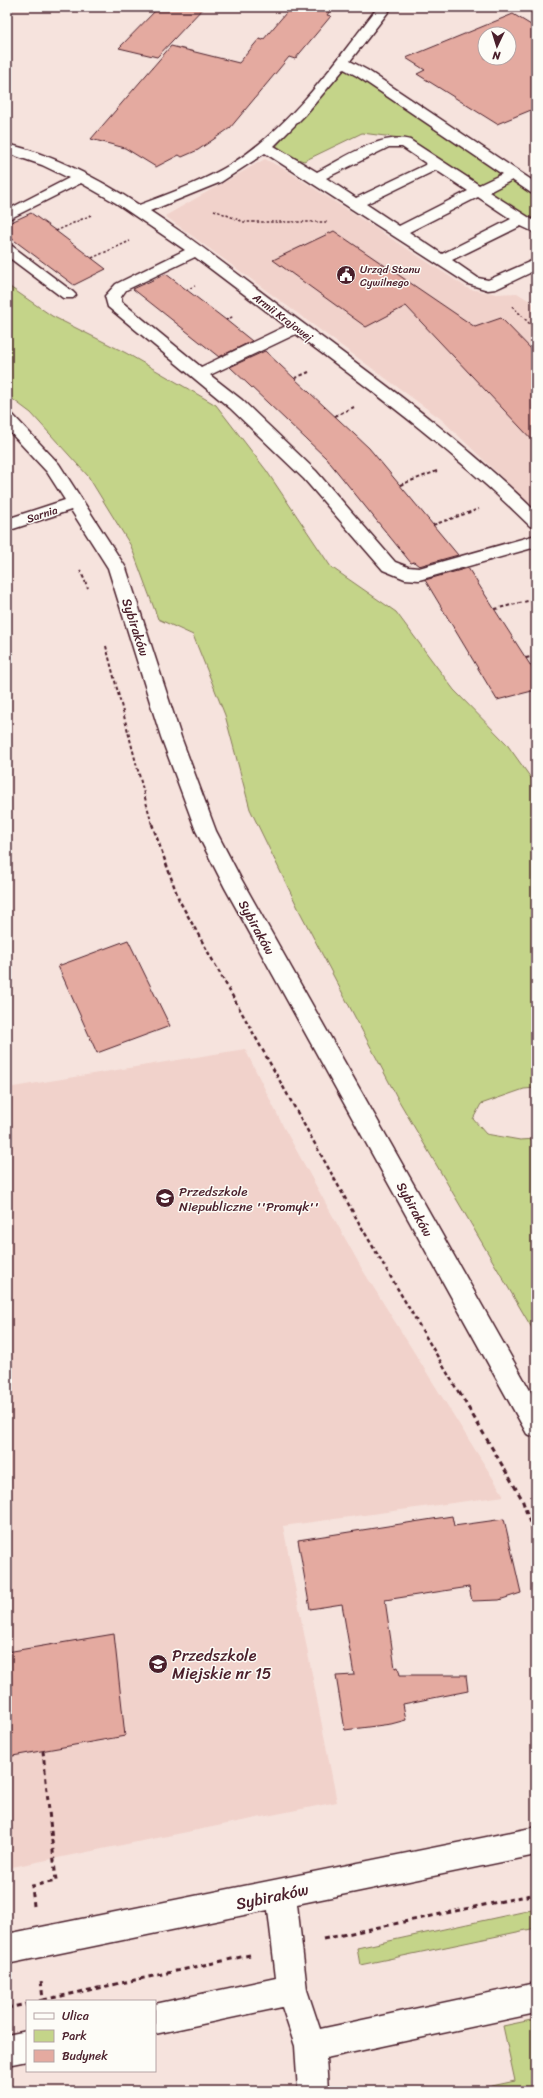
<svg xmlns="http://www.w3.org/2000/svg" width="543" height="2098" font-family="Sriracha,sans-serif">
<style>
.built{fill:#f1d2cb}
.green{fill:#c4d489;stroke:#877a5a}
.building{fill:#e4aaa0;stroke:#4a1f2b;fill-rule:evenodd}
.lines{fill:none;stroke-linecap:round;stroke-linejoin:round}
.minor-casing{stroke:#4a1f2b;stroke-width:3}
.path-far3{stroke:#4a1f2b;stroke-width:1.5;stroke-dasharray:2.5 2;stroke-linecap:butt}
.path-far2{stroke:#4a1f2b;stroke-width:2;stroke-dasharray:3.5 2.5;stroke-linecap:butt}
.path-far1{stroke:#4a1f2b;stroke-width:2.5;stroke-dasharray:4 3;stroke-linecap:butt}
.path{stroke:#4a1f2b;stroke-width:3;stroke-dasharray:5 4;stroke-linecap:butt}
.minor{fill:#fdfcf7;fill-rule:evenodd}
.labels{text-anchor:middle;stroke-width:3;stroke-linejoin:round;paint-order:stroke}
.far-poi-label{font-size:11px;fill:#4a1f2b;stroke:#fdfcf7;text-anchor:start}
.far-street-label{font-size:11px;fill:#4a1f2b;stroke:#fdfcf7}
.street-label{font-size:13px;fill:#4a1f2b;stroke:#fdfcf7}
.poi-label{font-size:13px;fill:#4a1f2b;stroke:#fdfcf7;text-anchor:start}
.near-poi-label{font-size:16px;fill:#4a1f2b;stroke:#fdfcf7;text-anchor:start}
.near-street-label{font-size:16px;fill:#4a1f2b;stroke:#fdfcf7}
</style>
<rect width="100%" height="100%" fill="#f6e3dd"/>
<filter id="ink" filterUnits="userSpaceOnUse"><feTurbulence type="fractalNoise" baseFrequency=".025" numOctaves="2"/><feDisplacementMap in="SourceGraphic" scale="8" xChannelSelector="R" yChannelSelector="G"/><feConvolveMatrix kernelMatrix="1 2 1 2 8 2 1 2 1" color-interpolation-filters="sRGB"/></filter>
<g filter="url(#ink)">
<path class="built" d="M265 159 286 170 469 289 497 294 517 293 536 305V510L441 419 165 216Z
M245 1049 283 1126 362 1269 504 1496 283 1526 337 1802 7 1868V1088Z"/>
<path class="green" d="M348 66 506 178 472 187 408 139 362 133 304 161 272 151Z
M519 178 536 190V227L479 192Z
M7 285 52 316 126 353 216 405 266 470 331 567 396 612 454 690 506 743 536 785V1088L524 1089 481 1104 473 1119 486 1134 520 1140 536 1139V1335L399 1101 300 912 250 809 225 715 193 635 158 619 131 546 88 476 31 413 7 395Z
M536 1909V1928L360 1965 357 1948Z
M536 2019V2091H469L515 2081 503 2026Z"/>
<path class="building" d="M159 7H204L157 57 119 48Z
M291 7H333L327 15 331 16 295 59 289 57 230 128 198 150 182 157 179 155 156 167 125 148 91 139 171 46 239 63 259 39 263 40Z
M513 14 536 28V108L497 124 417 74 425 70 406 58ZM485 34H509V58H485Z
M31 213 56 231 106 269 74 285 7 235V224Z
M334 231 475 327 501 318 536 354V444L406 306 366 327 273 260Z
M166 274 226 320 252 341 219 357 133 289Z
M265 351 369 448 458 555 419 566 414 562 411 563 326 458 230 367Z
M468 568 536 674V690L497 700 425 580Z
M128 940 170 1026 97 1053 58 966Z
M452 1516 454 1526 504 1519 521 1593 499 1600 472 1601 469 1587 385 1600 395 1668 398 1667 400 1675H466L468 1691 403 1704 406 1720 391 1724 345 1730 336 1676 354 1675 342 1604 310 1609 298 1540Z
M114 1634 125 1736 7 1757V1652Z"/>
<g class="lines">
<g class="minor-casing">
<path id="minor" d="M378 7H392L350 61 367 70 536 183V194L531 193 512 180 489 192 536 222V233L521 226 452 260 478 278 488 280 536 259V270L496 289 488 290 468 284 265 153 221 182 150 211C202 245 251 285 301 322 382 382 464 441 536 512V528L530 526C458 455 377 394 296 334L210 375 242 400 316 471 395 562 408 567 419 568 536 535V547L419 580 405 579 383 570 304 479 230 408 108 307 105 296 116 284 185 250 116 203 81 183 7 220V210L69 178 42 165 7 153V144C54 155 99 179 139 205 171 193 204 181 233 163 294 124 335 62 378 7ZM344 69 357 76 502 174 479 185 410 140C380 132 343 159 317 172L274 146 305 115ZM389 147H402L427 164 356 198 326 178ZM436 170 468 191 399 226 366 204ZM478 197 511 219 442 254 409 232ZM195 257 286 326 201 367 122 302 121 297 126 290Z
M7 244 12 246 73 292 76 295 73 298H63L7 256Z
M7 414 13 415 59 464 126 568 181 737 216 831 240 877 536 1401V1437L527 1434 225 888 196 831 161 737 108 568 71 510 7 531V519L65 500 47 472 7 429Z
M536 1827V1855L297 1904 307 1990 320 2029 536 1983V2013L326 2058 328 2091H298L295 2046 282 2007 155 2034V2004L276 1978 268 1910 7 1964V1934Z
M27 2031V2061L7 2065V2035Z"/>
</g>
<path class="path-far3" d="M214 210 244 222H328
M56 231 91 215
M92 258 130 241
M186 290 195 286
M512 306 536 330
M226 320 234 316"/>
<path class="path-far2" d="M295 378 309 372
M335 416 354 407
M400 485 437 471
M433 525 479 509
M80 570 88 588
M495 609 536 599
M106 646 152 825
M526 658 536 656"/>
<path class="path-far1" d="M152 824 179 900 359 1223 459 1393"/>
<path class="path" d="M459 1392 522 1499 536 1541
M34 1906 32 1886 56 1881 43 1751
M323 1939 536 1894
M43 2000 250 1955
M39 2001 43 2000 41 1980
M7 2008 27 2004"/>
<use href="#minor" class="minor"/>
</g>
</g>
<defs>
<g id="civic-disc" transform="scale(1)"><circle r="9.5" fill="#4a1f2b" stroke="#fdfcf7"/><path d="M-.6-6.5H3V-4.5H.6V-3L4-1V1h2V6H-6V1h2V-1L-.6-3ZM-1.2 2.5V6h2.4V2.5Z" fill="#fff"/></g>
<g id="school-disc" transform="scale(1)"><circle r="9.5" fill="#4a1f2b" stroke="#fdfcf7"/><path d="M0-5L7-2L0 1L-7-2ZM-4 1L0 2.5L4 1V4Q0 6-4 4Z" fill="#fff"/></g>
</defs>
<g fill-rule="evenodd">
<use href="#civic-disc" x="346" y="275"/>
<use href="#school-disc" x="165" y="1198"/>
<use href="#school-disc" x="158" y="1664"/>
</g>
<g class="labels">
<g class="far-poi-label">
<text x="360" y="273">Urząd Stanu<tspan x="360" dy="13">Cywilnego</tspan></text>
</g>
<g class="far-street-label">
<text transform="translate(283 317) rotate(37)" y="4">Armii Krajowej</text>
<text transform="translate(42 514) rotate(-18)" y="4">Sarnia</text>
</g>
<g class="street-label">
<text transform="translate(136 627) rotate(72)" y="5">Sybiraków</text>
<text transform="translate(257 927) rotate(61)" y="5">Sybiraków</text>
<text transform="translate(415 1209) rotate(61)" y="5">Sybiraków</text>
</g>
<g class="poi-label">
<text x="179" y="1196">Przedszkole<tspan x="179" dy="15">Niepubliczne ''Promyk''</tspan></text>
</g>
<g class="near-poi-label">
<text x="172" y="1661">Przedszkole<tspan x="172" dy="18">Miejskie nr 15</tspan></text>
</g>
<g class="near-street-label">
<text transform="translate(272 1896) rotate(-12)" y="6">Sybiraków</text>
</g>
</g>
<rect width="543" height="2098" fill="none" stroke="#fdfcf7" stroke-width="24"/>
<rect x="12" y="12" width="519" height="2074" fill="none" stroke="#4a1f2b" stroke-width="1.5" filter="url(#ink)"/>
<rect x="26" y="2000" width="130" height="72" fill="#fdfcf7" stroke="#b5a4a5"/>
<rect x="34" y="2013" width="20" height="6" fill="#fdfcf7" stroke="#b5a4a5"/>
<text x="62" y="2020" font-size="12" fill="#4a1f2b">Ulica</text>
<rect x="34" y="2030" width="20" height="12" fill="#c4d489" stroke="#b5a4a5"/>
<text x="62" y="2040" font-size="12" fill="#4a1f2b">Park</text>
<rect x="34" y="2050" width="20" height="12" fill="#e4aaa0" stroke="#b5a4a5"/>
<text x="62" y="2060" font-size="12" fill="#4a1f2b">Budynek</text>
<g transform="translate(497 46) rotate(184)"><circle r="19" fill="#fdfcf7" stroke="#b5a4a5"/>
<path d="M0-3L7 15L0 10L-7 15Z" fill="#4a1f2b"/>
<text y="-6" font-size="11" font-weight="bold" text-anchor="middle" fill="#4a1f2b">N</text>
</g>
</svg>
